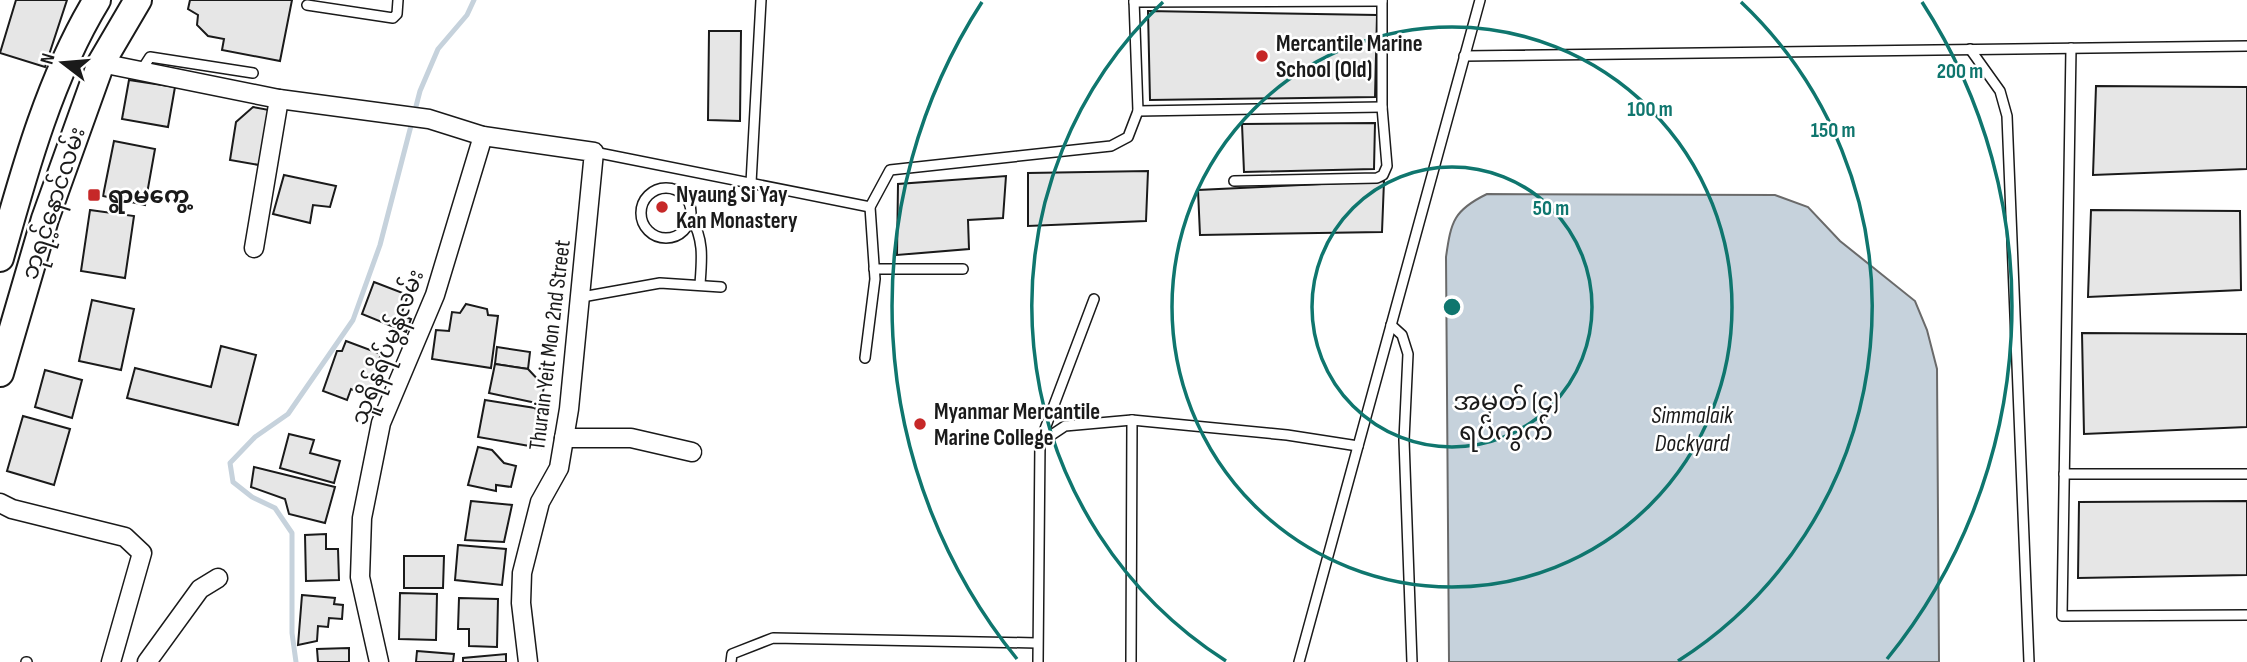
<svg xmlns="http://www.w3.org/2000/svg" width="2247" height="662" viewBox="0 0 2247 662" font-family="'Sofia Sans Condensed','Noto Sans Myanmar',sans-serif">
  <style>
    .water { fill: #c6d2dc; stroke: #6a6a6a; stroke-width: 2 }
    .lines { fill: none; stroke-linecap: round; stroke-linejoin: round }
    .stream { stroke: #c6d2dc; stroke-width: 5 }
    .building { fill: #e6e6e6; stroke: #1a1a1a; stroke-width: 2 }
    .service-casing { stroke: #1a1a1a; stroke-width: 12 }
    .minor-casing { stroke: #1a1a1a; stroke-width: 21 }
    .primary-casing { stroke: #1a1a1a; stroke-width: 30 }
    .service { stroke: #fff; stroke-width: 9 }
    .minor { stroke: #fff; stroke-width: 18 }
    .primary { stroke: #fff; stroke-width: 26 }
    .ring { fill: none; stroke: #0f766e; stroke-width: 3.5 }
    .poi-dot { fill: #c62828; stroke: #fff; stroke-width: 2.5 }
    .labels { text-anchor: middle; stroke-width: 5; stroke-linejoin: round; paint-order: stroke }
    .poi-label { font-size: 23px; font-weight: bold; fill: #1a1a1a; stroke: #fff; text-anchor: start }
    .street-label { font-size: 23px; fill: #1a1a1a; stroke: #fff }
    .water-label { font-size: 24px; font-style: italic; fill: #1a1a1a; stroke: #fff }
    .quarter-label { font-size: 26px; fill: #1a1a1a; stroke: #fff }
    .centre { fill: #0f766e; stroke: #fff; stroke-width: 3.5 }
    .ring-label { font-size: 21px; text-anchor: middle; font-weight: bold; fill: #0f766e; stroke: #fff; stroke-width: 5; stroke-linejoin: round; paint-order: stroke }
  </style>
  <rect width="100%" height="100%" fill="#fff"/>
  <path class="water" d="M1487,194L1775,195L1808,207L1840,241L1915,301L1927,330L1937,369L1939,662H1449L1446,257C1451,221 1454,210 1487,194Z"/>
  <g class="lines">
    <polyline class="stream" points="296,662 292,633 292,533 275,508 252,497 233,482 230,463 255,437 288,414 353,320 380,245 420,91 438,49 467,15 474,0"/>
  </g>
  <g class="building">
    <polygon points="16,0 67,0 45,67 0,53"/>
    <polygon points="190,0 292,0 280,61 222,50 224,39 208,36 197,25 198,15 188,9"/>
    <polygon points="1148,11 1377,15 1375,97 1150,100"/>
    <polygon points="709,31 741,31 740,121 708,120"/>
    <polygon points="129,80 175,87 168,127 122,119"/>
    <polygon points="2096,86 2247,87 2247,169 2093,175"/>
    <polygon points="253,107 269,110 259,165 230,160 236,122"/>
    <polygon points="1375,123 1374,169 1244,172 1242,124"/>
    <polygon points="114,141 155,149 145,205 103,196"/>
    <polygon points="1148,171 1146,221 1028,226 1028,173"/>
    <polygon points="284,175 336,186 330,207 313,205 310,223 273,214"/>
    <polygon points="1006,176 1003,218 968,220 969,249 897,255 898,184"/>
    <polygon points="1384,181 1382,232 1200,235 1198,190"/>
    <polygon points="90,210 134,216 125,278 81,271"/>
    <polygon points="2091,210 2240,211 2241,290 2088,297"/>
    <polygon points="374,282 408,295 401,315 411,319 406,332 362,314"/>
    <polygon points="92,300 134,309 121,370 79,361"/>
    <polygon points="466,304 487,309 488,315 498,316 491,368 432,359 436,330 449,331 452,312 460,313"/>
    <polygon points="2082,333 2247,334 2247,427 2084,434"/>
    <polygon points="346,341 381,354 376,368 384,371 376,393 366,389 364,394 351,389 347,400 323,391 337,351 342,351"/>
    <polygon points="221,346 256,355 238,425 127,398 135,368 211,387"/>
    <polygon points="497,347 530,352 528,369 495,364"/>
    <polygon points="495,364 528,369 544,386 541,404 489,393"/>
    <polygon points="45,370 82,380 72,418 35,407"/>
    <polygon points="485,400 535,408 545,427 541,448 478,437"/>
    <polygon points="23,416 70,429 54,485 7,471"/>
    <polygon points="289,434 314,440 310,453 340,461 334,483 280,468"/>
    <polygon points="478,447 492,450 504,463 516,466 511,487 496,485 496,491 468,485"/>
    <polygon points="254,467 335,487 325,523 289,514 285,499 251,487"/>
    <polygon points="471,501 512,505 504,542 465,540"/>
    <polygon points="2247,501 2247,575 2078,578 2079,502"/>
    <polygon points="326,534 326,549 338,549 339,580 306,581 305,535"/>
    <polygon points="458,545 506,549 502,585 455,580"/>
    <polygon points="404,556 444,556 443,588 404,588"/>
    <polygon points="400,593 437,594 436,640 399,639"/>
    <polygon points="302,595 335,598 334,604 343,605 342,619 329,618 328,627 318,626 317,641 298,645"/>
    <polygon points="459,598 498,599 497,647 469,646 469,629 458,629"/>
    <polygon points="349,648 349,662 318,662 317,649"/>
    <polygon points="417,651 454,654 453,662 416,662"/>
    <polygon points="506,654 506,662 463,662 463,658"/>
  </g>
  <g class="lines">
    <g class="service-casing">
      <g id="service">
        <polyline points="1134,2 1382,1"/>
        <polyline points="307,5 393,18 397,14 398,0"/>
        <polyline points="2071,48 2062,616 2247,615"/>
        <polyline points="1970,49 2000,91 2007,116 2029,662"/>
        <polyline points="1464,56 2247,46"/>
        <polyline points="141,71 150,57 253,73"/>
        <polyline points="1138,111 1382,107"/>
        <polyline points="594,152 870,207"/>
        <polyline points="1234,181 1377,178 1383,175 1387,166 1382,107 1382,0"/>
        <polyline points="751,183 761,0"/>
        <circle cx="666" cy="213" r="25"/>
        <path d="M691,217C704,240 702,258 700,284"/>
        <polyline points="874,269 963,269"/>
        <polyline points="582,297 660,283 721,287"/>
        <polyline points="1391,325 1402,335 1408,354 1404,440 1412,662"/>
        <polyline points="865,358 875,279 870,207 890,170 1111,146 1128,137 1138,111 1134,0"/>
        <polyline points="1041,442 1065,426 1132,420 1287,435 1358,446"/>
        <polyline points="2064,474 2247,474"/>
        <polyline points="26,662 27,662"/>
        <polyline points="731,662 732,654 773,638 1037,643"/>
        <polyline points="1038,662 1040,442 1094,299"/>
        <polyline points="1131,662 1132,420"/>
        <polyline points="1299,662 1480,0"/>
      </g>
    </g>
    <g class="minor-casing">
      <g id="minor">
        <polyline points="101,63 279,99 429,119 483,136 594,152 569,409 559,468 540,502 522,573 521,603 528,662"/>
        <polyline points="254,248 279,99"/>
        <polyline points="564,438 631,438 692,452"/>
        <polyline points="0,503 12,509 125,537 142,553 111,662"/>
        <polyline points="147,662 200,589 218,578"/>
        <polyline points="379,662 360,577 362,518 381,423 435,295 483,136"/>
      </g>
    </g>
    <g class="primary-casing">
      <g id="primary">
        <path d="M0,258C24,172 50,77 97,0"/>
        <polyline points="0,373 45,219 101,63 138,0"/>
      </g>
    </g>
    <use href="#service" class="service"/>
    <use href="#minor" class="minor"/>
    <use href="#primary" class="primary"/>
  </g>
  <g class="ring">
    <circle cx="1452" cy="307" r="140"/>
    <circle cx="1452" cy="307" r="280"/>
    <path d="M1226 661A420 420 0 0 1 1163 2M1741 2A420 420 0 0 1 1678 661"/>
    <path d="M1017 659A560 560 0 0 1 982 2M1922 2A560 560 0 0 1 1887 659"/>
  </g>
  <g class="poi-dot">
    <circle cx="1262" cy="56" r="7"/>
    <rect x="87" y="188" width="14" height="14" rx="3.5"/>
    <circle cx="662" cy="207" r="7"/>
    <circle cx="920" cy="424" r="7"/>
  </g>
  <g class="labels">
    <g class="poi-label">
      <text x="1276" y="51">Mercantile Marine<tspan x="1276" dy="26">School (Old)</tspan></text>
      <text x="676" y="202">Nyaung Si Yay<tspan x="676" dy="26">Kan Monastery</tspan></text>
      <text x="108" y="203">ရွာမကွေ့</text>
      <text x="934" y="419">Myanmar Mercantile<tspan x="934" dy="26">Marine College</tspan></text>
    </g>
    <g class="street-label">
      <text transform="translate(53 203) rotate(-72)" y="8">ဘုရင့်နောင်လမ်း</text>
      <text transform="translate(549 345) rotate(-83)" y="8">Thurain Yeit Mon 2nd Street</text>
      <text transform="translate(387 347) rotate(-69)" y="8">သူရိန်ရိပ်မွန်လမ်း</text>
    </g>
    <g class="water-label">
      <text x="1692" y="423">Simmalaik<tspan x="1692" dy="28">Dockyard</tspan></text>
    </g>
    <g class="quarter-label">
      <text x="1506" y="410">အမှတ် (၄)<tspan x="1506" dy="30">ရပ်ကွက်</tspan></text>
    </g>
  </g>
  <circle cx="1452" cy="307" r="10" class="centre"/>
  <g class="ring-label">
    <text x="1960" y="78">200 m</text>
    <text x="1650" y="116">100 m</text>
    <text x="1833" y="137">150 m</text>
    <text x="1551" y="215">50 m</text>
  </g>
  <g transform="translate(63 63) rotate(286)" stroke="#ffffff" stroke-width="5" paint-order="stroke">
  <path d="M0-5L12 26L0 18L-12 26Z" fill="#1a1a1a"/>
  <text y="-10" font-size="19" font-weight="bold" text-anchor="middle" fill="#1a1a1a">N</text>
  </g>
</svg>
